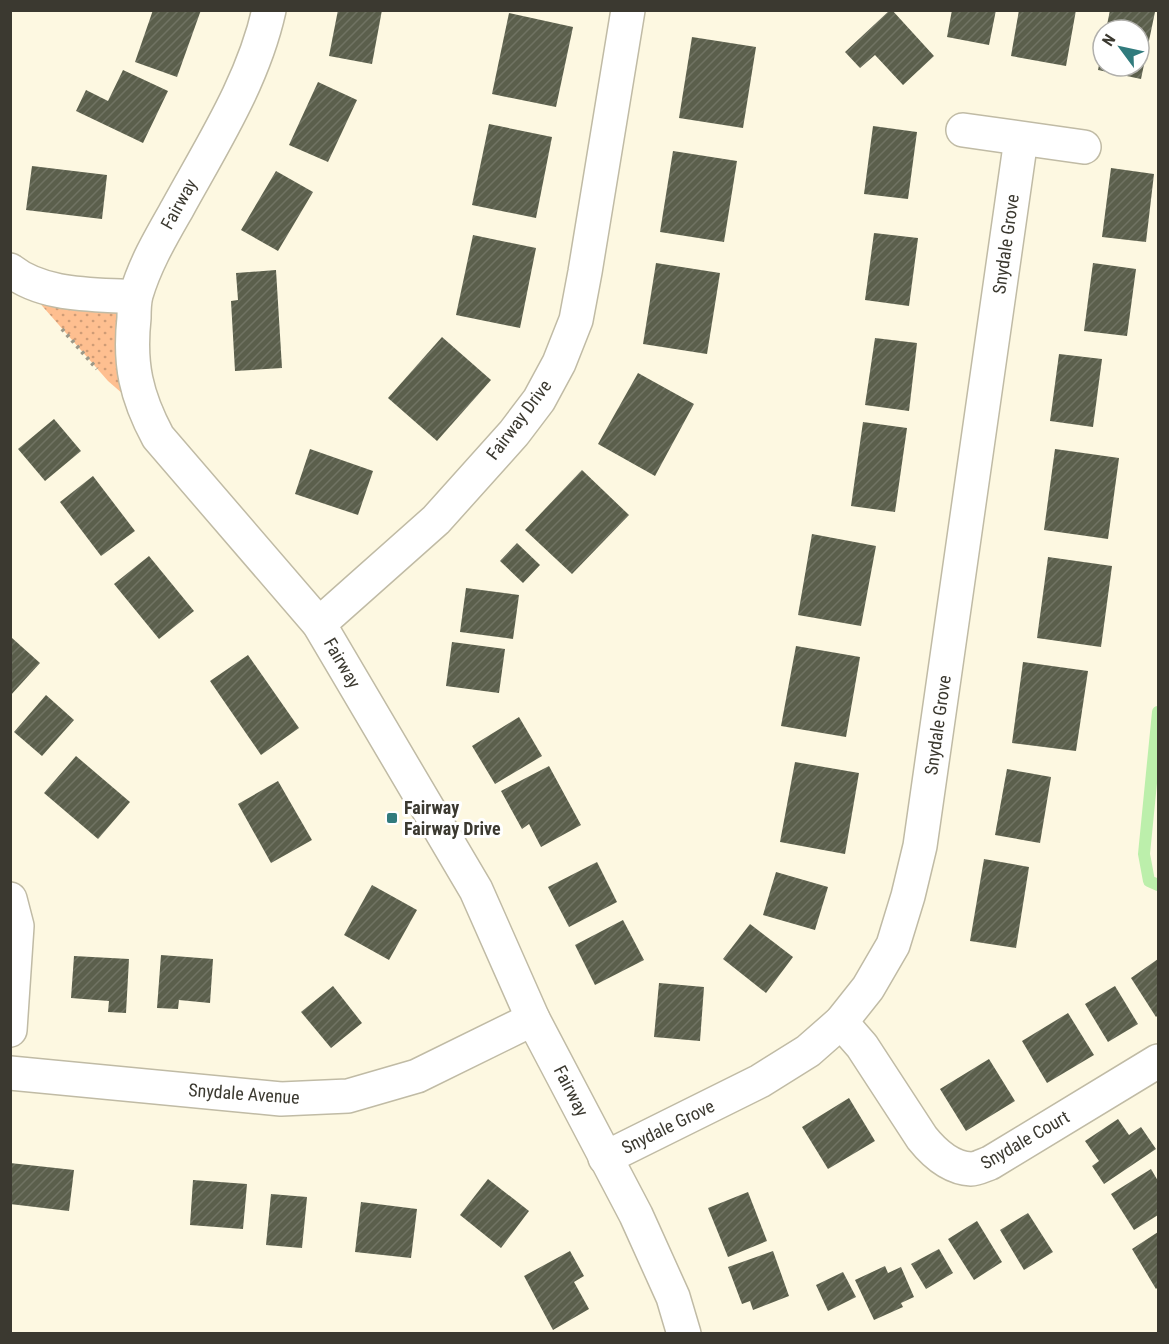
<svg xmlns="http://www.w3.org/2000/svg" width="1169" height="1344" viewBox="0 0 1169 1344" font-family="'Roboto Condensed',sans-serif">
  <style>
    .grass { fill: url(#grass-dots) }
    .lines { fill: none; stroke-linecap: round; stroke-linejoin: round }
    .stream { stroke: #bcefab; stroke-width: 12 }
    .building { fill: url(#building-hatch) }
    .street-casing { stroke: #c0bba5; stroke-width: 36 }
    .path { stroke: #9b9888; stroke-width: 4; stroke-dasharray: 3 4.5; stroke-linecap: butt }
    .street { stroke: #fff; stroke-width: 33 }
    .poi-dot { fill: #317b7d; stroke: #fff; stroke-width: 2 }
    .labels { text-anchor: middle; stroke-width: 6; stroke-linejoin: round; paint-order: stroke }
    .street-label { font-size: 18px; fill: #3b3930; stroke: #fff }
    .poi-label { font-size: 18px; font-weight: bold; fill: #3b3930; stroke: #fff; text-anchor: start }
  </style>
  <defs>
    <pattern id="grass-dots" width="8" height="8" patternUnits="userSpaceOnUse" patternTransform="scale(1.5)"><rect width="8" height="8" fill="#febf90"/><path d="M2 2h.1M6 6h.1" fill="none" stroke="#cf9c76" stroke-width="1.8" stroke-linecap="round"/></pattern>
    <pattern id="building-hatch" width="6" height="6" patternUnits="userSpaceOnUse" patternTransform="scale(1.5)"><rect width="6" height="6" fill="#5b5f4c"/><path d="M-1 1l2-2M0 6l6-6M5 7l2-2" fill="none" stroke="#707363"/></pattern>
  </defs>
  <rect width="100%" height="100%" fill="#fdf8e1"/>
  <polygon class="grass" points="30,292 135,297 146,414 108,381"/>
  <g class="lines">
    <polyline class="stream" points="1158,712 1144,854 1149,881 1158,885"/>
  </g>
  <g class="building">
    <polygon points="153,10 201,10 177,77 135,62"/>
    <polygon points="338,10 382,10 372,64 329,56"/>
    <polygon points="890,10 892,10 934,56 903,85 875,55 860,68 845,52"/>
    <polygon points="952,10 996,10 989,45 947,37"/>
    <polygon points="1019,10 1076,10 1066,66 1011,56"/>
    <polygon points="1110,10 1146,10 1155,12 1141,79 1098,70 1102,50 1103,66 1139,66 1139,30 1106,30"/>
    <polygon points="509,13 573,27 556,107 492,94"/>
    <polygon points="692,37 756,47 743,128 679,118"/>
    <polygon points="123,70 168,91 143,143 76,111 86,90 108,101"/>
    <polygon points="318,82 357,100 328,162 289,145"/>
    <polygon points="489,124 552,137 536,218 472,205"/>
    <polygon points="873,126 917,132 908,199 864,194"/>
    <polygon points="673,151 737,161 724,242 660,232"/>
    <polygon points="32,166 107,175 102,219 26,210"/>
    <polygon points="1111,168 1154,174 1146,242 1102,237"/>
    <polygon points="276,171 313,192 278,251 241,230"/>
    <polygon points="874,233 918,238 909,306 865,300"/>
    <polygon points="473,235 536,248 520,328 456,315"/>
    <polygon points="656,263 720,273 707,354 643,344"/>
    <polygon points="1093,263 1136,269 1127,336 1084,331"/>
    <polygon points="276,270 282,368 235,371 231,301 238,300 236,273"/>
    <polygon points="442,337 491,380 437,441 388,398"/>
    <polygon points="875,338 917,343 909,411 865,405"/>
    <polygon points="1059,354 1102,359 1093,427 1050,421"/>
    <polygon points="638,373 694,404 655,476 598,444"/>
    <polygon points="54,419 81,451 45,481 18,449"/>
    <polygon points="863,422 907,428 895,512 851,506"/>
    <polygon points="310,449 373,471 358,515 295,494"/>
    <polygon points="1055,449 1119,458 1108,539 1044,530"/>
    <polygon points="582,470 629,515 572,574 525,530"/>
    <polygon points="93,476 135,531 101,556 60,502"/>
    <polygon points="812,534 876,546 861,626 798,615"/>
    <polygon points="517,543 540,565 523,583 500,561"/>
    <polygon points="149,556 194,611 159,639 114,584"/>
    <polygon points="1048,557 1112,566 1101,647 1037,638"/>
    <polygon points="466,588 519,595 513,639 460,632"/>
    <polygon points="12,638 40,663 10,696 10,640"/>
    <polygon points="452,642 505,649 499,693 446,686"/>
    <polygon points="796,646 860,657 846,737 781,726"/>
    <polygon points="248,655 299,728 261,755 210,681"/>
    <polygon points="1023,662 1088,671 1076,751 1012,743"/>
    <polygon points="46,695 74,720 42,756 14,732"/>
    <polygon points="519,717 542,756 495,784 472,746"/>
    <polygon points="76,756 130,802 98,839 44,793"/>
    <polygon points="795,762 859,773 845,854 780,842"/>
    <polygon points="549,766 581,825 541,847 529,824 522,829 501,791"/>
    <polygon points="1007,769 1051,777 1040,843 995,835"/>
    <polygon points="278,781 312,840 271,863 238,804"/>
    <polygon points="984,859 1029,867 1016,948 970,941"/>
    <polygon points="597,862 617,902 569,927 548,887"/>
    <polygon points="776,872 828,887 815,930 763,915"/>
    <polygon points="372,885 417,910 389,960 344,935"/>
    <polygon points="623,920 644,960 595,985 575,945"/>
    <polygon points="750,924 793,957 766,993 723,959"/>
    <polygon points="161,955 213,959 210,1003 179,1000 178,1009 157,1008"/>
    <polygon points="74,956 129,959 126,1013 108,1012 109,1001 71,998"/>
    <polygon points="1158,959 1158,1015 1156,1017 1131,978"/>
    <polygon points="659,983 704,987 700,1041 654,1037"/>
    <polygon points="333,986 362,1023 331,1048 301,1012"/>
    <polygon points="1115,986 1138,1024 1108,1042 1085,1004"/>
    <polygon points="1068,1013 1094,1055 1047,1083 1022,1041"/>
    <polygon points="989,1059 1015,1101 966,1131 940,1089"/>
    <polygon points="849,1098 875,1141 828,1169 802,1127"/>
    <polygon points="1118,1119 1129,1135 1141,1127 1156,1149 1104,1184 1092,1166 1099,1161 1085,1141"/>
    <polygon points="10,1163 74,1170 69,1211 10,1204"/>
    <polygon points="1151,1169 1158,1181 1158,1215 1134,1230 1111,1194"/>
    <polygon points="488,1179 529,1211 501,1248 460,1215"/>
    <polygon points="193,1180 247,1184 243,1229 190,1225"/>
    <polygon points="748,1192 767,1241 728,1257 708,1208"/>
    <polygon points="271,1194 307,1197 302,1248 266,1245"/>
    <polygon points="361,1202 417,1209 411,1258 355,1252"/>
    <polygon points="1028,1213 1053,1252 1024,1270 1000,1230"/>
    <polygon points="977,1221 1002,1262 974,1280 948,1239"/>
    <polygon points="1158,1232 1158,1287 1156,1289 1132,1249"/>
    <polygon points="939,1249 953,1273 926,1289 911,1264"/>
    <polygon points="570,1251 584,1276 574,1282 589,1309 553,1330 524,1276"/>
    <polygon points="773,1251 789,1296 753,1310 750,1301 742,1304 728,1267"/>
    <polygon points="885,1266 888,1273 901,1267 914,1297 901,1303 903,1307 874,1320 855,1280"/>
    <polygon points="843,1272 856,1297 828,1311 816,1285"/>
  </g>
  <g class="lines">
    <g class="street-casing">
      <g id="street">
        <path d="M269,10C253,82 212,145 177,209C161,237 145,264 136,295C134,303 134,311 134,318C129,364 136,396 158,437L319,624L476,890L533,1019L636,1215L673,1297L684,1334"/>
        <polyline points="963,130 1084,147"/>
        <path d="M10,270C44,297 95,294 135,297"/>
        <polyline points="319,624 436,520 514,433 539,400 559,363 576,320 585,272 628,10"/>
        <polyline points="10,899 17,926 10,1030"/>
        <path d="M841,1022L862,1046L922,1138C934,1153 950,1168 971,1169C977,1169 984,1165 990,1163L1158,1061"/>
        <polyline points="10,1073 281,1099 348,1096 417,1076 533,1019"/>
        <polyline points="605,1158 760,1081 808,1051 841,1022 868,988 893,945 908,896 920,846 1021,139"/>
      </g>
    </g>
    <polyline class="path" points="62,329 97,369"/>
    <use href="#street" class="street"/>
  </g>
  <rect class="poi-dot" x="386" y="812" width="12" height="12" rx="3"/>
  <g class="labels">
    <g class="street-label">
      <text transform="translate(179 204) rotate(-61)" y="6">Fairway</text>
      <text transform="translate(1006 244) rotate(-82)" y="6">Snydale Grove</text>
      <text transform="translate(519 420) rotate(-53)" y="6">Fairway Drive</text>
      <text transform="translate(342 663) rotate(60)" y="6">Fairway</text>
      <text transform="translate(938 725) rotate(-82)" y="6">Snydale Grove</text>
      <text transform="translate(571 1091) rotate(63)" y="6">Fairway</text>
      <text transform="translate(244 1094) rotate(4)" y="6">Snydale Avenue</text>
      <text transform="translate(668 1127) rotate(-26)" y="6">Snydale Grove</text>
      <text transform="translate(1025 1140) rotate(-30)" y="6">Snydale Court</text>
    </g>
    <g class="poi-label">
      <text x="404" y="814">Fairway<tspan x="404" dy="21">Fairway Drive</tspan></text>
    </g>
  </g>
  <rect width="1169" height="1344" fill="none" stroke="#3b3930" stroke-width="24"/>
  <g transform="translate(1121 48) rotate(303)"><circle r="28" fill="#ffffff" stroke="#b1b0ac" stroke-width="1.5"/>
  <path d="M0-4.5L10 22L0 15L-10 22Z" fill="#317b7d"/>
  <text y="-9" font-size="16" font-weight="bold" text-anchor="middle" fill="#3b3930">N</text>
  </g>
</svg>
